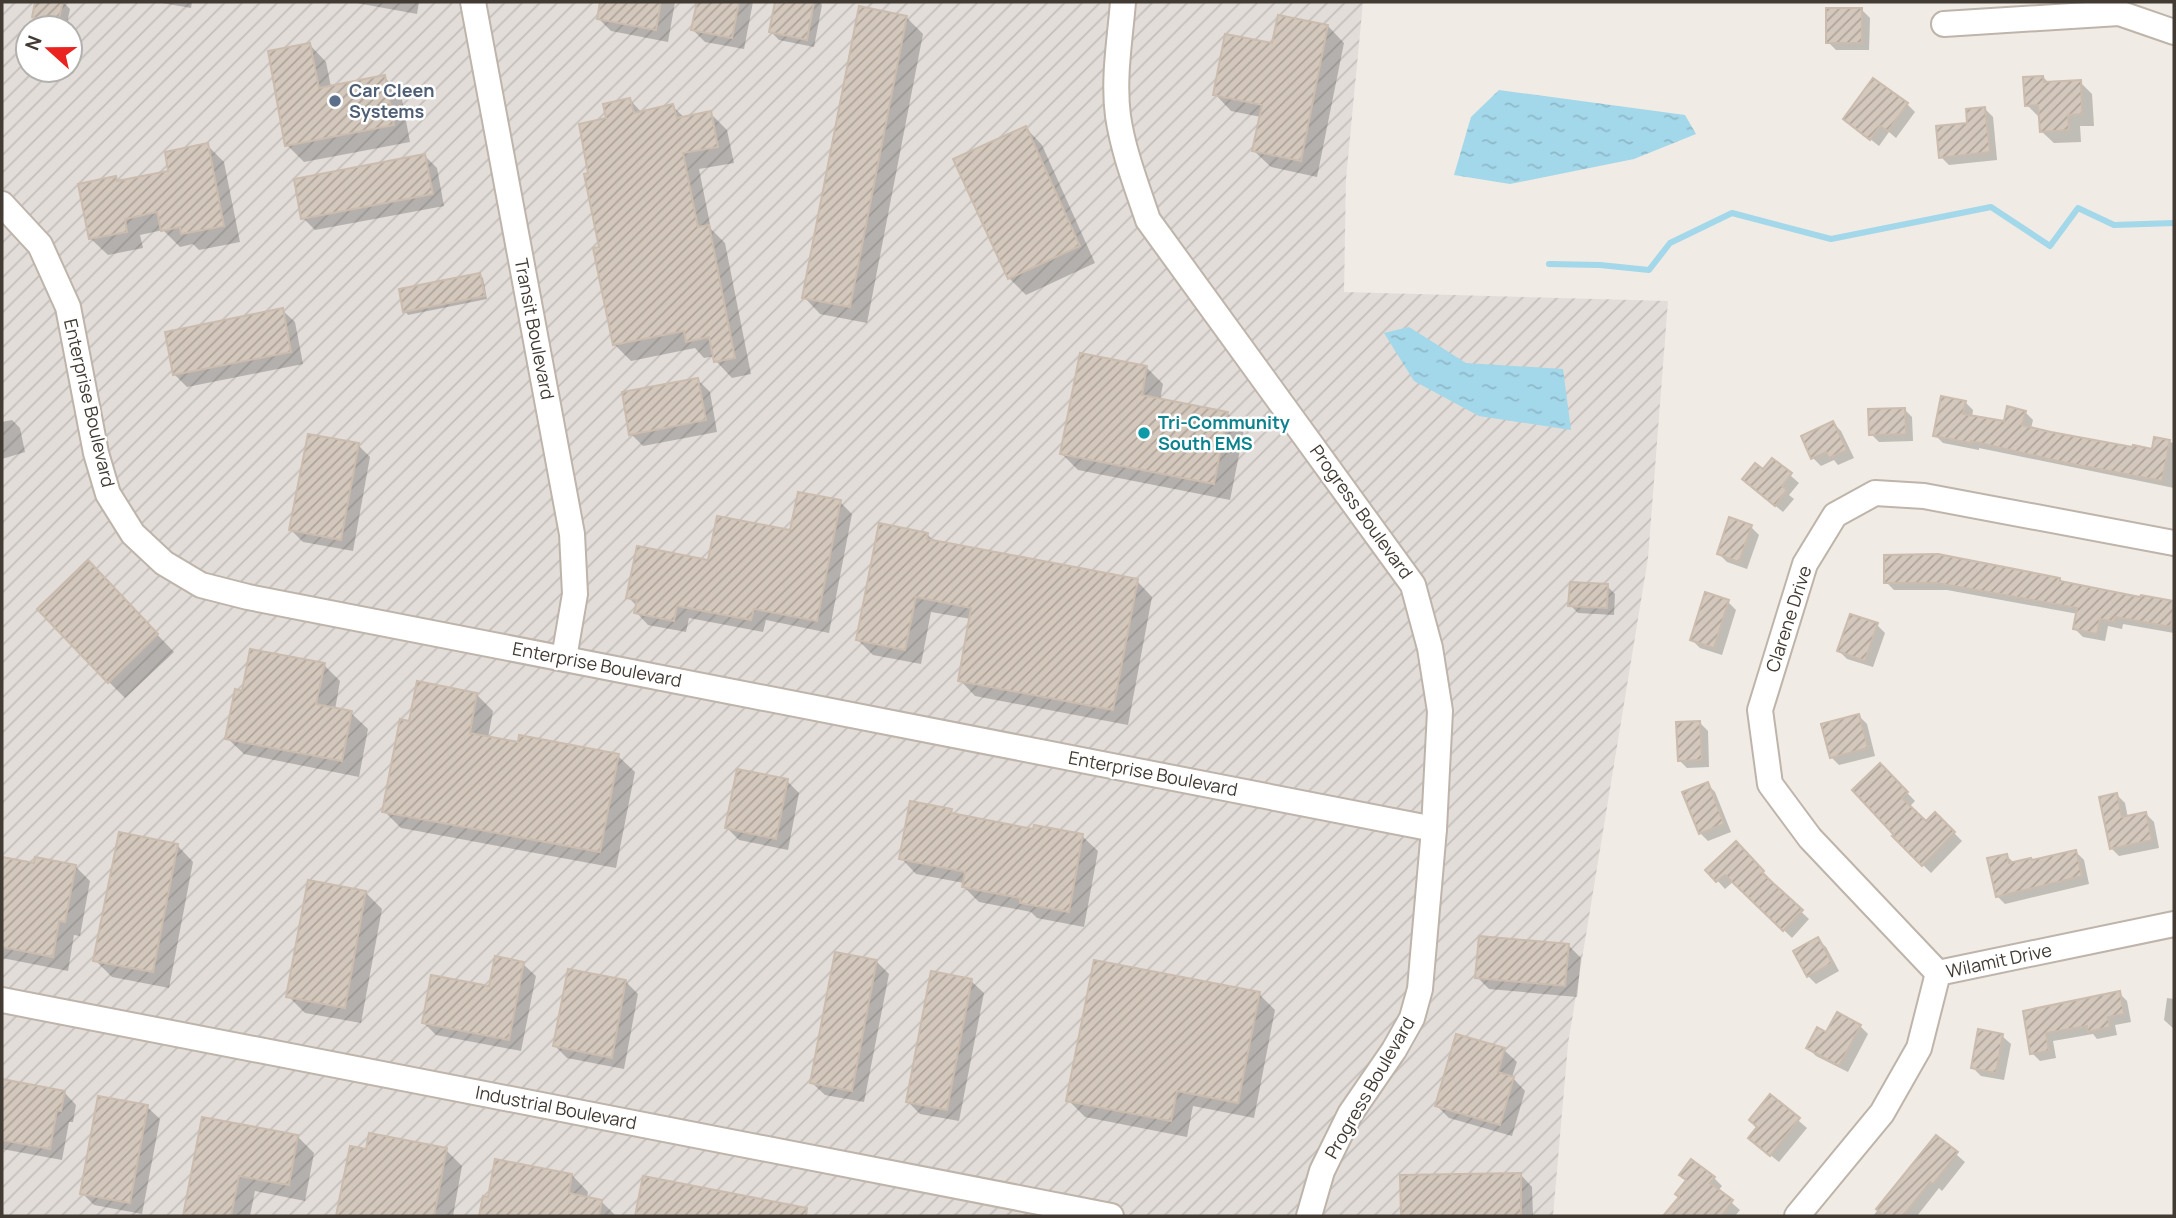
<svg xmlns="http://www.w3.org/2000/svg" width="2176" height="1218" viewBox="0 0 2176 1218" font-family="Manrope,sans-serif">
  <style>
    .industrial { fill: url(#industrial-furrows); fill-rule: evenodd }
    .water { fill: url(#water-ripples) }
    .shadow { fill: #0003 }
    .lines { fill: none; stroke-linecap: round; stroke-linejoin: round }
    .stream { stroke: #a3d7ea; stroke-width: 6 }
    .building { fill: url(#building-hatch); stroke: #cbbcae; stroke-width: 2 }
    .minor-casing { stroke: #beb4aa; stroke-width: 28 }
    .minor { stroke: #fff; stroke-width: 24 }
    .service-dot { fill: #5c6f8a; stroke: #fff; stroke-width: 2.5 }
    .culture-dot { fill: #0f9aa8; stroke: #fff; stroke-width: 2.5 }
    .labels { text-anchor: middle; stroke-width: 5; stroke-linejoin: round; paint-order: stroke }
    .service-label { font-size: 18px; font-weight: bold; fill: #4e5e75; stroke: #fff; text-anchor: start }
    .street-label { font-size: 18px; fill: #423b34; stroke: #fff }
    .culture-label { font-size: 18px; font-weight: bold; fill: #0d838f; stroke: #fff; text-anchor: start }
  </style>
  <defs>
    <pattern id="industrial-furrows" width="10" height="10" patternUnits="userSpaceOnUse" patternTransform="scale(1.75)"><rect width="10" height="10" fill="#e2ddd9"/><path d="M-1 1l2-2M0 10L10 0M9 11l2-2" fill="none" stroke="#c3bfbb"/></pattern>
    <pattern id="water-ripples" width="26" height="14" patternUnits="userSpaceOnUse" patternTransform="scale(1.75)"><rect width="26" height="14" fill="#a3d7ea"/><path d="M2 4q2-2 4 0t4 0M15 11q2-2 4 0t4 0" fill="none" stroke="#8eb9c9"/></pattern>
    <pattern id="building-hatch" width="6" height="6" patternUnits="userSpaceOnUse" patternTransform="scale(1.75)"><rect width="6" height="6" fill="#d4c8bd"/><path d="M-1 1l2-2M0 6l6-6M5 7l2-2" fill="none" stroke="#aea49a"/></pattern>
  </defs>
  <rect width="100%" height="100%" fill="#f0ebe4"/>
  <path class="industrial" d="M2,2H1363L1346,179L1344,292L1668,301L1648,558L1568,1044L1553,1216H2ZM28,28H70V70H28Z"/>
  <g class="water">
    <polygon points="1499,90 1685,115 1696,134 1634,159 1510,184 1454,175 1471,117"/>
    <polygon points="1409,327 1466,363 1563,369 1571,430 1479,416 1414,381 1384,333"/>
  </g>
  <g class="shadow">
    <polygon points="37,2 63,2 70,9 66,28 42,24 34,16"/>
    <polygon points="156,2 192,2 191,8"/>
    <polygon points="351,2 419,2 417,14"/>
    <polygon points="602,2 675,2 668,42 611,31 599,19"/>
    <polygon points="698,2 753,2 744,49 705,42 693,30"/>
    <polygon points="777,2 820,2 822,5 814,47 779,40 771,32"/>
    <polygon points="1862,10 1870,18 1869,50 1836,50 1828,42"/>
    <polygon points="906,17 923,34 867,323 820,314 804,297"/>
    <polygon points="1328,26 1344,43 1317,177 1271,167 1254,151 1261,117 1231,111 1215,94 1273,45"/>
    <polygon points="310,45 326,62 331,87 384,77 401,94 410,142 304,162 287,145"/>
    <polygon points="2043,77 2049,83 2080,82 2092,94 2094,126 2080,126 2081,142 2054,143 2041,131 2039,117 2027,105"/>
    <polygon points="630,100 642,113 672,106 685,118 710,113 727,130 734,163 699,169 711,229 725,243 751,374 732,378 716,361 715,356 704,358 695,348 631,361 614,344 590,174 608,120"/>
    <polygon points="1907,104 1915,112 1896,138 1889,132 1879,146 1845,119"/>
    <polygon points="1985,109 1993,117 1997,160 1949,165 1941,157"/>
    <polygon points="1026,128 1042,145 1095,263 1026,295 1009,278"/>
    <polygon points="207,145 224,162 240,242 199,250 193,244 180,247 163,230 140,235 143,248 108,255 91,239 115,178 120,183 170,172"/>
    <polygon points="425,156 437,168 444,206 315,230 303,218"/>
    <polygon points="479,275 483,278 487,299 408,315 405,311"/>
    <polygon points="282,310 295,322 303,364 187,387 175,375 167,333"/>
    <polygon points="1147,368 1163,384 1160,400 1227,413 1244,430 1230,500 1078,470 1062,454"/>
    <polygon points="697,379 710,392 717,432 643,446 631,434"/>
    <polygon points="1965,402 1973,410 1972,417 2005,423 2025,412 2033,420 2031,428 2134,450 2153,451 2156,439 2174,443 2174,488 1979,448 1979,450 1943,443 1935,435"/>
    <polygon points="1904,409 1912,417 1913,441 1879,442 1871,434"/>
    <polygon points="12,420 20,428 25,452 2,459 2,422"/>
    <polygon points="1833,423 1841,431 1854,458 1838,465 1834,460 1821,466 1813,458 1803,437"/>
    <polygon points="358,445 370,457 353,551 303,542 291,530"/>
    <polygon points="1773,460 1799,483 1789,495 1794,499 1783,512 1752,487"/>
    <polygon points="840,502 852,514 829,633 766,620 763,632 689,618 686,632 648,625 636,612 637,606 628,597 709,562 792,532"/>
    <polygon points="1730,520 1751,527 1759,535 1747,569 1727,562 1719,554"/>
    <polygon points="927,534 935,542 1137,581 1152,597 1128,725 975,696 960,680 971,619 931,612 921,664 873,655 858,640"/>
    <polygon points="104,579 174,652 125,698 109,682"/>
    <polygon points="2060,579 2063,583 2142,599 2142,597 2174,602 2174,633 2123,624 2122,629 2108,626 2105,641 2083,637 2075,629 2078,614 1947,590 1894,590 1886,582"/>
    <polygon points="1607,586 1615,594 1614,615 1578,613 1570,605"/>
    <polygon points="1728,602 1736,610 1722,655 1700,648 1692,640"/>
    <polygon points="1877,625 1885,633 1873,667 1847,659 1839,651"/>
    <polygon points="324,665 340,681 335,710 351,713 368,729 359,777 244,754 227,738 243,693"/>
    <polygon points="476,694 493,711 488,738 618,756 635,772 616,868 401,828 384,811 410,723"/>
    <polygon points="1859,716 1867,724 1875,756 1839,765 1831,757"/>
    <polygon points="1700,723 1708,731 1709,767 1687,768 1679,760"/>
    <polygon points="1880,765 1915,801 1909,807 1926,823 1935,814 1962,841 1931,873 1894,836 1896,835"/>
    <polygon points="787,781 799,793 788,850 739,840 727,828"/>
    <polygon points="1707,784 1715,792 1731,832 1708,841 1700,833"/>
    <polygon points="2117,795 2125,803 2128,818 2146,814 2154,822 2159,848 2119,856 2111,848"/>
    <polygon points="951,811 956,816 1035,831 1082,836 1098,851 1084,927 1037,918 1031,912 979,902 964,887 964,883 916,874 901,858"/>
    <polygon points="1736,843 1771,880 1769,882 1809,919 1792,938 1734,881 1725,889 1708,870"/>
    <polygon points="177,845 193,862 169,988 112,977 95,960"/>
    <polygon points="2076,852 2084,860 2089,884 2005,904 1997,896 2006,855 2014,863 2033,862"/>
    <polygon points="2,859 35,865 75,866 90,881 80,936 74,935 68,971 2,958"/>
    <polygon points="366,893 382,909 361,1023 305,1013 288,996"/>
    <polygon points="1818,940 1826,947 1839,971 1816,984 1808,976"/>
    <polygon points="1568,945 1581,958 1577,997 1489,989 1477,977"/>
    <polygon points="877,962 889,974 864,1102 825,1095 812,1083"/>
    <polygon points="523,964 536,976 521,1051 436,1035 423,1022 491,988"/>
    <polygon points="971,981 984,993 959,1121 920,1114 908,1102"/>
    <polygon points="626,982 638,994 624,1069 567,1058 555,1046"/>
    <polygon points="2119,993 2127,1001 2131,1022 2115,1025 2117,1035 2097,1039 2093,1034 2053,1041 2056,1058 2040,1061 2032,1053 2026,1012"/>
    <polygon points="1259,994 1275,1010 1254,1118 1193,1106 1187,1137 1085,1117 1068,1100"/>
    <polygon points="2167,998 2174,999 2174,1037 2174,1029 2164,1020"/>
    <polygon points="1860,1026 1868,1034 1848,1072 1816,1056 1808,1048 1827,1034"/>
    <polygon points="2002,1036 2011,1044 2004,1080 1981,1076 1973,1068"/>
    <polygon points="1504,1050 1517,1062 1512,1077 1525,1091 1512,1136 1449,1118 1437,1106"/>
    <polygon points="2,1081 64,1092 76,1105 73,1122 69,1122 62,1160 2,1149"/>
    <polygon points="1770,1096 1807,1128 1779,1162 1759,1146"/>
    <polygon points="147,1107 160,1119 142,1214 94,1205 82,1193"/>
    <polygon points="203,1119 298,1137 314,1153 305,1201 255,1191 250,1216 184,1216"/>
    <polygon points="1936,1137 1965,1162 1942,1191 1939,1188 1917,1216 1873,1216"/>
    <polygon points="352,1148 367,1151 446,1150 462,1166 453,1216 338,1216"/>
    <polygon points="1520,1174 1532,1187 1533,1216 1402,1216 1401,1177"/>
    <polygon points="572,1175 588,1192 587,1198 601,1201 616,1216 481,1216 484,1198 489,1199"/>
    <polygon points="644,1178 777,1204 789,1216 637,1216"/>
    <polygon points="1714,1178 1722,1186 1718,1191 1740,1210 1735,1216 1666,1216 1680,1197"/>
  </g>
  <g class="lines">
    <polyline class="stream" points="1549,264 1600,265 1649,270 1670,243 1732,213 1831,239 1991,207 2050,246 2078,208 2114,225 2174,223"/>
  </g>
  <g class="building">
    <polygon points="35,2 63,2 58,22 32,17"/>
    <polygon points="600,2 661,2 656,30 597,19"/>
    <polygon points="697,2 739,2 732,38 691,30"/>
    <polygon points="775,2 814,2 807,40 769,32"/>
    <polygon points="859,6 907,16 850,307 802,298"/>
    <rect x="1826" y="8" width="36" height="35"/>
    <polygon points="1278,15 1328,25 1301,161 1252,151 1262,105 1213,95 1225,34 1272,43"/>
    <polygon points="310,43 319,88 385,75 394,125 285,146 268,51"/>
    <polygon points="2043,76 2044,82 2081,80 2082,114 2068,115 2069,130 2040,132 2038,105 2025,106 2023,77"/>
    <polygon points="1873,78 1908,103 1888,131 1880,126 1870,140 1843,119"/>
    <polygon points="630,98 634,113 673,104 677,118 711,111 718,147 683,153 698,227 709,225 735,358 714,362 709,337 686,342 684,331 613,345 593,248 599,247 584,174 588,173 579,124 606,118 603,104"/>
    <polygon points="1985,107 1990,152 1939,158 1936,126 1967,123 1966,109"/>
    <polygon points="1026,126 1080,246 1008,279 953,159"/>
    <polygon points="208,143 224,226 181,234 180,227 161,231 157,212 125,219 127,232 89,239 78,184 116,176 117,181 168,171 165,152"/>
    <polygon points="425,154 433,194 301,219 294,179"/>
    <polygon points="480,273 485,296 403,312 399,289"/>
    <polygon points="283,308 291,352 173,375 165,332"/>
    <polygon points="1080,353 1147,366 1142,395 1228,412 1214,484 1060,454"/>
    <polygon points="698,378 706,420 629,435 622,392"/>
    <polygon points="1941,396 1966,401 1963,414 2004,421 2007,406 2026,411 2022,425 2051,432 2132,447 2133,445 2152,449 2154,437 2170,440 2162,481 2062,462 1971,441 1971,443 1933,436"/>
    <polygon points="1905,408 1906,434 1869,435 1868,409"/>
    <polygon points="1833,421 1847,450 1829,458 1826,452 1811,459 1801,436"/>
    <polygon points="308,434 359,443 341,540 289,530"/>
    <polygon points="1772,458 1792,473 1782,486 1787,490 1775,506 1742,479 1755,463 1763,469"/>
    <polygon points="798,492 841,500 817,621 754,609 751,620 677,606 674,621 634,613 637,600 626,598 637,546 708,560 717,516 790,530"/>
    <polygon points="1729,517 1752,525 1739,562 1717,554"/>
    <polygon points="879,523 928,533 927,539 1138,579 1113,710 958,681 971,608 916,597 905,650 856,640"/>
    <polygon points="1938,554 2060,578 2060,581 2140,597 2141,595 2174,601 2171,627 2115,617 2114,622 2100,619 2097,634 2073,629 2077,608 1937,583 1884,583 1884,555"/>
    <polygon points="88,560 158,634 108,683 37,609"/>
    <polygon points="1570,582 1608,584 1607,608 1568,606"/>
    <polygon points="1705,592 1729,600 1714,648 1690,640"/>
    <polygon points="1850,614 1878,623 1865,661 1837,651"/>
    <polygon points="250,649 325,663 316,704 352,711 342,761 225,739 235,689 242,691"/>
    <polygon points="417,681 477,693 470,733 518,742 519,735 619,754 600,852 382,812 400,719 409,721"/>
    <polygon points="1859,714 1868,748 1830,758 1821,724"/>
    <polygon points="1700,721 1702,760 1678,761 1676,722"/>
    <polygon points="1880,763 1908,792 1902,798 1926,821 1935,812 1955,832 1922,866 1892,836 1894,835 1852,790"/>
    <polygon points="737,769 788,779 776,839 725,828"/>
    <polygon points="1708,782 1724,824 1699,834 1682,792"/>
    <polygon points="2117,793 2122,817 2146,812 2152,840 2110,849 2099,797"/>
    <polygon points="910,801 952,809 951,813 1033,829 1034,825 1083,834 1069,912 1020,903 1020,898 962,887 965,872 899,859"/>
    <polygon points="119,832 178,844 153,972 93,961"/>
    <polygon points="1736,841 1764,871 1762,873 1803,910 1783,931 1725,875 1716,882 1705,870"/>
    <polygon points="2076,850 2082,876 1996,897 1987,858 2007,854 2009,863 2031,858 2032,860"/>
    <polygon points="2,857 34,863 35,857 76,865 65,922 59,921 53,957 2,947"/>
    <polygon points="308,880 366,891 345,1008 286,997"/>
    <polygon points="1479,936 1569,944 1565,986 1475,978"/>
    <polygon points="1818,937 1832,963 1807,977 1793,951"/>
    <polygon points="835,952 877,960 852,1091 810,1083"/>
    <polygon points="495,956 524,962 509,1040 422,1023 431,975 489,986"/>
    <polygon points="1094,960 1260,992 1238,1103 1177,1091 1171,1121 1066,1101"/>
    <polygon points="568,969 626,980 612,1058 553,1046"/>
    <polygon points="931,971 972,979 947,1110 906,1102"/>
    <polygon points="2120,991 2124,1014 2108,1017 2110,1027 2088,1032 2087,1026 2046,1033 2049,1051 2030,1054 2023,1011"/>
    <polygon points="1837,1012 1861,1025 1839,1066 1806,1048 1817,1027 1826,1032"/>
    <polygon points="1978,1029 2003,1034 1996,1073 1971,1068"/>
    <polygon points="1456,1034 1505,1048 1498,1072 1514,1077 1500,1125 1435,1106"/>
    <polygon points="2,1079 65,1091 61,1111 57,1110 50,1149 2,1140"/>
    <polygon points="1770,1094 1800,1118 1770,1156 1748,1138 1757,1127 1749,1120"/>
    <polygon points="98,1096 148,1105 130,1203 80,1194"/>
    <polygon points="202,1117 298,1135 289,1185 239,1176 231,1216 183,1216"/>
    <polygon points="369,1133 447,1148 434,1216 336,1216 350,1146 366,1149"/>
    <polygon points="1936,1135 1958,1152 1933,1184 1930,1182 1903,1216 1885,1216 1876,1209"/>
    <polygon points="495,1159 572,1174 569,1193 602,1200 599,1216 479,1216 483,1196 488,1197"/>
    <polygon points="1691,1159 1715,1177 1710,1183 1733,1200 1722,1216 1663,1216 1679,1197 1675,1194 1686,1180 1679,1175"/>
    <polygon points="1521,1173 1521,1216 1401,1216 1400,1175"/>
    <polygon points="643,1176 807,1208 806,1216 635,1216"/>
  </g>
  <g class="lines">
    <g class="minor-casing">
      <g id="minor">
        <polyline points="473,2 572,534 575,594 564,658"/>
        <path d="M1123,2C1120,39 1113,79 1118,116C1123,151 1137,187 1148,220L1413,585L1430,648L1440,711L1434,829L1420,989L1412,1018L1394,1050L1350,1114L1322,1171L1309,1216"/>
        <polyline points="1944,24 2119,13 2174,32"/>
        <polyline points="2,204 40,245 68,307 96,453 108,494 133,534 164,563 201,585 248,597 1434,829"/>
        <polyline points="1938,973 1810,838 1770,784 1760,710 1805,564 1835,515 1875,493 1924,496 2174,543"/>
        <polyline points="2,1000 1111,1216"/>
        <polyline points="1797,1216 1882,1113 1919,1048 1938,973 2174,924"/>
      </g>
    </g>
    <use href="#minor" class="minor"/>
  </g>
  <circle class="service-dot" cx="335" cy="101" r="7"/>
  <circle class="culture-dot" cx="1144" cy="433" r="7"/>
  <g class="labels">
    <g class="service-label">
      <text x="349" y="97">Car Cleen<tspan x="349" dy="21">Systems</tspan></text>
    </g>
    <g class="street-label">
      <text transform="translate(534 329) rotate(79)" y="6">Transit Boulevard</text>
      <text transform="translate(89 403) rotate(77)" y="6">Enterprise Boulevard</text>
      <text transform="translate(1361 512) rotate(54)" y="6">Progress Boulevard</text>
      <text transform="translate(1789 619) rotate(-72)" y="6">Clarene Drive</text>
      <text transform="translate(597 665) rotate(11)" y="6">Enterprise Boulevard</text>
      <text transform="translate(1153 774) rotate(11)" y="6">Enterprise Boulevard</text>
      <text transform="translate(1999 961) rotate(-12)" y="6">Wilamit Drive</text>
      <text transform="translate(1370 1088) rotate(-60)" y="6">Progress Boulevard</text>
      <text transform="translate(556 1108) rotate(11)" y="6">Industrial Boulevard</text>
    </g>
    <g class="culture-label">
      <text x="1158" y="429">Tri-Community<tspan x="1158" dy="21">South EMS</tspan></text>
    </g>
  </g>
  <rect width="2176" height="1218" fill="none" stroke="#423b34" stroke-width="7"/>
  <g transform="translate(49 49) rotate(291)"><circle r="33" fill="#ffffff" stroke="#b3b1ae" stroke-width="2"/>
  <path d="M0-5L12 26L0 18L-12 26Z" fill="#eb2320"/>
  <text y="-10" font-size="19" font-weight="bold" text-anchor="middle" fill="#423b34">N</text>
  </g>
</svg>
